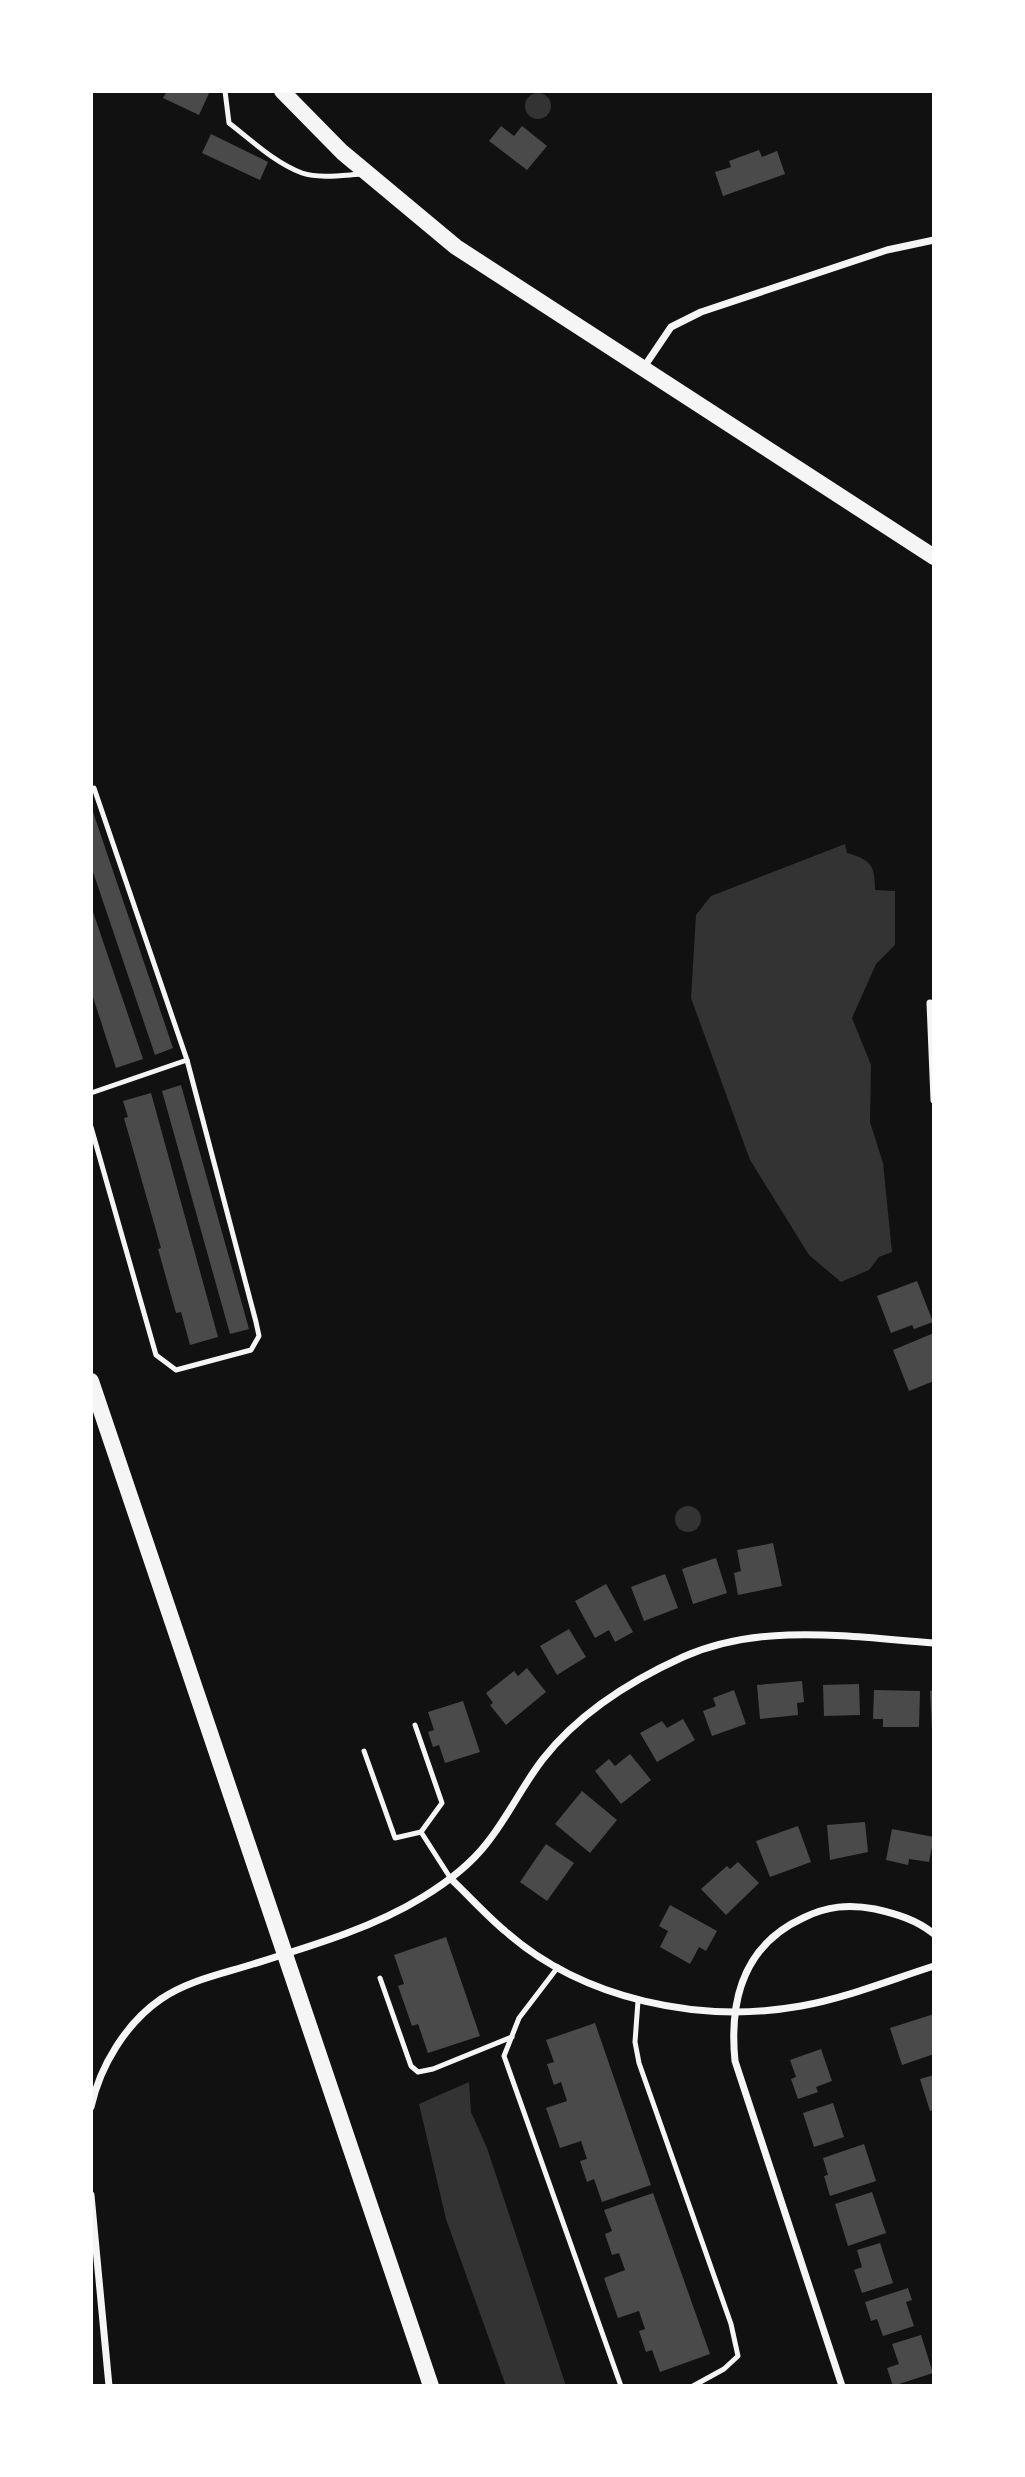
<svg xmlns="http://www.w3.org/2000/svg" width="1025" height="2477" viewBox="0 0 1025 2477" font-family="Bitter,serif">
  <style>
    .water { fill: #333 }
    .building { fill: #4a4a4a }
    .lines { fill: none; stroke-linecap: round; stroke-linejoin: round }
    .service { stroke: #f5f5f5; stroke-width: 5 }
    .minor { stroke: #f5f5f5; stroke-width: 7 }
    .primary { stroke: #f5f5f5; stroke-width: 16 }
  </style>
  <rect width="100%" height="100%" fill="#111"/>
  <g class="water">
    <circle cx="538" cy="106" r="13"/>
    <path d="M845,844L847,853C871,860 875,865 875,890L895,891V945L876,964L852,1018L871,1065L870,1122L883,1163L892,1252L879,1257L869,1270L841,1282L809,1255L750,1160L691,998L696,915L711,896Z"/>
    <circle cx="688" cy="1519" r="13"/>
    <polygon points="469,2082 471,2112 487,2148 566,2386 506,2386 446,2219 419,2104"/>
  </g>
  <g class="building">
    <polygon points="167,91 210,91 199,115 163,98"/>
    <polygon points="501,126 514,136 522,126 547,146 527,170 489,141"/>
    <polygon points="211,134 268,162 260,180 202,153"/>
    <polygon points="759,150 762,157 777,151 785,174 723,196 715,172 731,167 729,161"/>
    <polygon points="91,806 173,1048 155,1055 91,866"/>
    <polygon points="91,906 143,1059 116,1068 91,991"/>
    <polygon points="181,1085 249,1329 230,1334 162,1091"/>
    <polygon points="151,1093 218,1337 190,1345 181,1312 176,1313 158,1249 161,1248 124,1118 128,1117 123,1101"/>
    <polygon points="917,1281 933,1322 914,1329 912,1325 891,1333 877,1296"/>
    <polygon points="934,1333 934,1381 909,1391 893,1350"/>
    <polygon points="773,1543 782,1586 738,1595 734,1573 741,1571 737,1550"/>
    <polygon points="716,1558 727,1593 693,1604 682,1569"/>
    <polygon points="665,1574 678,1608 644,1621 631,1587"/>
    <polygon points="606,1584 633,1632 615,1642 609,1630 595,1638 575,1601"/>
    <polygon points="569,1629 586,1657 557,1675 540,1646"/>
    <polygon points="527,1668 546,1692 506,1725 490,1705 493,1703 486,1693 514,1671 518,1676"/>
    <polygon points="802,1681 804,1702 797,1703 798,1715 760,1719 757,1685"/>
    <polygon points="859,1684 860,1715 824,1716 823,1685"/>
    <polygon points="734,1690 746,1724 712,1736 703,1711 716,1706 713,1698"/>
    <polygon points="874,1690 920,1691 919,1727 883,1727 883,1719 873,1719"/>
    <polygon points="934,1690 934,1731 932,1731 930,1691"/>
    <polygon points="463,1701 480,1752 445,1763 439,1745 433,1747 428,1732 434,1730 428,1712"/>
    <polygon points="683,1719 695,1740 657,1762 640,1733 662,1721 667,1728"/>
    <polygon points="630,1754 651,1780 621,1804 595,1771 609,1759 615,1766"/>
    <polygon points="582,1791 617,1820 590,1853 555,1824"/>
    <polygon points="865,1822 868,1852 830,1860 827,1825"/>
    <polygon points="798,1826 811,1862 770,1877 756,1841"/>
    <polygon points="892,1829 934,1837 929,1862 909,1859 908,1865 886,1860"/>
    <polygon points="546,1844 574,1863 547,1901 520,1882"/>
    <polygon points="738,1862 759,1883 726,1915 701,1889 727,1866 730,1869"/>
    <polygon points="670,1905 717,1931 706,1951 699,1947 690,1964 660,1947 668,1931 659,1926"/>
    <polygon points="446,1937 480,2036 428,2053 418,2024 412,2026 398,1986 404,1984 394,1955"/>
    <polygon points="934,2014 934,2054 902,2065 890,2028"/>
    <polygon points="595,2023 651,2185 602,2202 594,2179 587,2182 580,2161 587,2159 581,2141 560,2148 546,2108 567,2101 561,2082 554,2085 547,2064 554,2062 546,2040"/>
    <polygon points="821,2049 832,2081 816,2087 818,2092 798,2099 791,2079 796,2077 790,2060"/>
    <polygon points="934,2075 934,2110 930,2111 920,2079"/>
    <polygon points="833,2103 844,2137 814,2147 803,2113"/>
    <polygon points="864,2144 876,2181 830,2196 824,2176 828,2175 823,2158"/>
    <polygon points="872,2192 886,2233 848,2246 835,2204"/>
    <polygon points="653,2193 710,2354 660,2372 652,2350 646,2352 639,2331 645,2329 639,2311 618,2318 604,2278 625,2270 619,2253 612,2255 605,2234 612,2231 604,2210"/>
    <polygon points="880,2243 893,2283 862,2293 854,2270 862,2267 857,2250"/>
    <polygon points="908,2288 912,2300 906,2302 914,2326 883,2336 877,2319 871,2321 865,2302"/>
    <polygon points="921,2335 933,2373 893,2386 887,2368 899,2364 892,2344"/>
  </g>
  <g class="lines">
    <g class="service">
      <path d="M225,91L229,123C251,140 275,163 302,173C320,179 344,175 363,174"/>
      <polyline points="91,789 94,788 187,1060 256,1322 259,1336 251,1350 176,1370 156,1355 91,1127"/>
      <polyline points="91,1093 187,1060"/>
      <polyline points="415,1725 442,1803 421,1832 451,1879"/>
      <polyline points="364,1751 395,1838 421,1832"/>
      <polyline points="558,1967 519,2018 504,2056 621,2386"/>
      <polyline points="380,1978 411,2066 418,2072 433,2069 512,2037"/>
      <polyline points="638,2001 635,2042 639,2063 731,2324 738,2356 724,2369 693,2386"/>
    </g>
    <g class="minor">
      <polyline points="644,367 671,327 701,312 887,250 934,240"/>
      <polyline points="930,1003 934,1100"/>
      <path d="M451,1879C469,1896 486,1915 505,1931C583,2000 700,2024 801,2006C846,1998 890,1980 934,1966"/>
      <path d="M91,2107C100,2066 126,2023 161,1999C187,1981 221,1974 250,1965C308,1947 371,1929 423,1897C446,1883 470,1865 487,1843C508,1817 522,1786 543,1759C579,1713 630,1681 683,1657C762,1622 851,1637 934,1643"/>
      <polyline points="91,2195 109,2386"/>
      <path d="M842,2386L735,2061C729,2000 744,1945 803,1918C827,1906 849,1904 875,1909C897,1914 917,1920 934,1934"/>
    </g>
    <g class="primary">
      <polyline points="282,91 342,152 456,247 934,557"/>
      <polyline points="91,1381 431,2386"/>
    </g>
  </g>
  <rect width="1025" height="2477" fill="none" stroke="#ffffff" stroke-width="186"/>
</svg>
